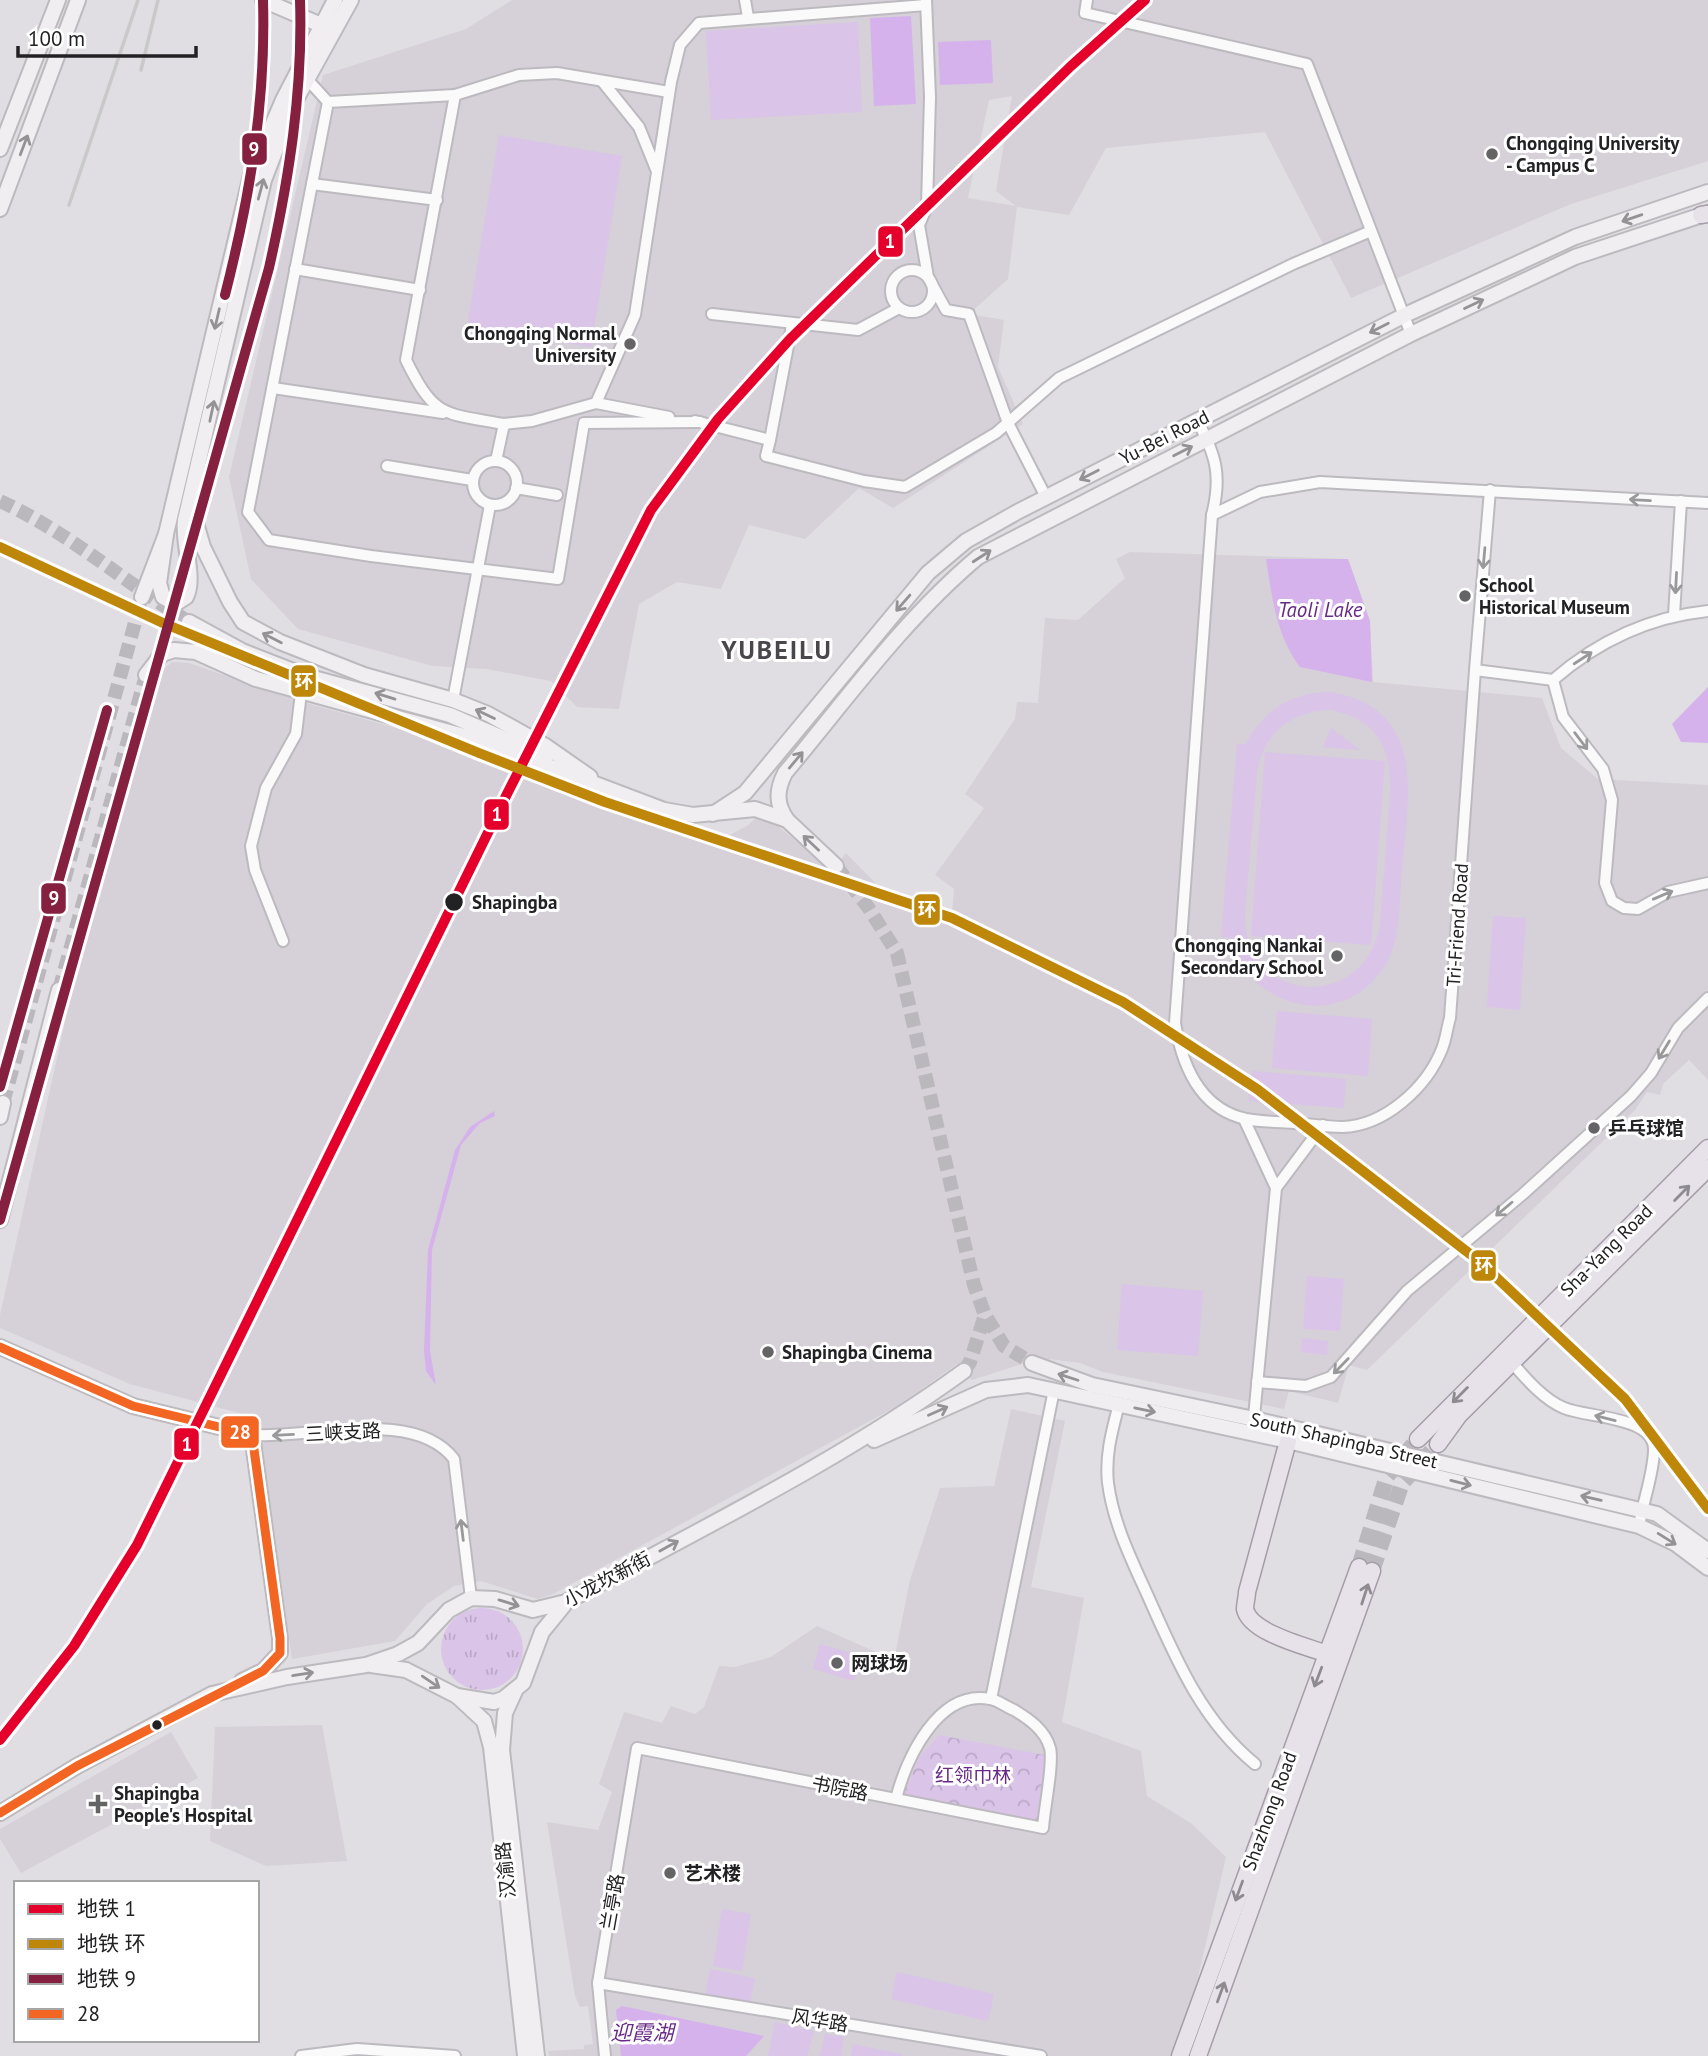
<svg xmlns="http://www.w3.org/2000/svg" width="1708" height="2056" viewBox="0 0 1708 2056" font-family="'PT Sans','Noto Sans SC',sans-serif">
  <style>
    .built { fill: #d6d0d9; fill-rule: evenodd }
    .grass { fill: url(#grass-tufts) }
    .forest { fill: url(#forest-crowns) }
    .green { fill: #dac4e8; fill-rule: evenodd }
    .water { fill: #d6b2ec }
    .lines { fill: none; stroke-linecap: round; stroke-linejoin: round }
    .secondary-tunnel { stroke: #bab8bc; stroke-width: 14; stroke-dasharray: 14 7; stroke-linecap: butt }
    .primary-tunnel { stroke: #bab8bc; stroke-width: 16; stroke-dasharray: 16 8; stroke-linecap: butt }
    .street-casing { stroke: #bcbabe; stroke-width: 14 }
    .secondary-casing { stroke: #bcbabe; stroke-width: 18 }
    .primary-casing { stroke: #a59caa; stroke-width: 19 }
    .street { stroke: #fafafb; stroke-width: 10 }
    .secondary { stroke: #f1eef2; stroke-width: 14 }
    .primary { stroke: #e7e2ea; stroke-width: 16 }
    .rail { stroke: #c9c9ca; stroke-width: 3.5 }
    .bus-1-casing { stroke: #fff; stroke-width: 14 }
    .bus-1 { stroke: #f26522; stroke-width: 9 }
    .metro-1-casing { stroke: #fff; stroke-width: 16 }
    .metro-2-casing { stroke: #fff; stroke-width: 16 }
    .metro-3-casing { stroke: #fff; stroke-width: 16 }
    .metro-1 { stroke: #e4002b; stroke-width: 10 }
    .metro-2 { stroke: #be8709; stroke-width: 10 }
    .metro-3 { stroke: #862041; stroke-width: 10 }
    .oneway { stroke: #949295 }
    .oneway2 { stroke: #99989a }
    .oneway3 { stroke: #8e8b90 }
    .poi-dot { fill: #646366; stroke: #fff; stroke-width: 2.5 }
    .stop-dot { fill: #222123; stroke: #fff; stroke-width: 2.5 }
    .labels { text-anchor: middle; stroke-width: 6; stroke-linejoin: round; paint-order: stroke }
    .poi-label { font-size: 19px; font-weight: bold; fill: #222123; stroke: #fff; text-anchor: start }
    .street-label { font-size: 19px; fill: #222123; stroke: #fff }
    .stop-label { font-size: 19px; font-weight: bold; fill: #222123; stroke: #fff; text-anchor: start }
    .park-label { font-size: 19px; fill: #682a87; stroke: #fff }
    .water-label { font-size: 21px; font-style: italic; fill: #682a87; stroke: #fff }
    .district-label { font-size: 26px; font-weight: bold; letter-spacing: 2px; fill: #49464c; stroke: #fff }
    .line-badge { stroke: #fff; stroke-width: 2.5 }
    .badge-label { font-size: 19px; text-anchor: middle; font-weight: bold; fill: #fff }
  </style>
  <defs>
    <pattern id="grass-tufts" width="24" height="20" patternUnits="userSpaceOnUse" patternTransform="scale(1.75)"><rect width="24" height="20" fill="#dac4e8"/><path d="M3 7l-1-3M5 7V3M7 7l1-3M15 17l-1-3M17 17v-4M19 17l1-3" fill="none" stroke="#bba8c7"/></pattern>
    <pattern id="forest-crowns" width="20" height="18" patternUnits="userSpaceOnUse" patternTransform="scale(1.75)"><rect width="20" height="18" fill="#dac4e8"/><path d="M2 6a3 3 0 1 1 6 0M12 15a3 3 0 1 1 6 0" fill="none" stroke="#bba8c7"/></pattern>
  </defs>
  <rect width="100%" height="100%" fill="#e0dee2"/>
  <g class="built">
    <path d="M512,0H1708V161L1571,204L1351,298L1265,132L1106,148L1069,215L1017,207L1008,279L969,314L1004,320L998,367L1023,424L893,508L859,488L805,539L749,525L721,589L677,582L639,604L619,709L577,707L551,681L486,669L433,666L298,629L251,579L229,477L323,75L466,29ZM1012,96L996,191L1016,206L968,198L989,100Z"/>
    <polygon points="1130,552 1348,559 1370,621 1373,682 1542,698 1561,748 1598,779 1708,785 1708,1080 1689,1060 1663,1084 1660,1095 1647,1092 1635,1110 1367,1370 1349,1365 1338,1403 1289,1391 1284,1409 1103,1372 1080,1363 1041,1358 972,1380 957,1364 899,1405 555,1593 538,1599 481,1581 454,1586 427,1604 395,1641 292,1659 258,1418 130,1384 0,1328 0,1315 73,986 164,669 172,662 189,663 299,701 479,751 617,806 666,831 706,839 726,837 747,826 758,816 779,827 832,871 846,853 882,890 952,915 954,889 935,875 984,808 965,794 1015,719 1017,702 1038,703 1045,618 1078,620 1125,578 1116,559"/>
    <polygon points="1011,1409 1065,1421 1031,1587 1084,1598 1062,1722 1141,1751 1147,1796 1192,1824 1226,1857 1191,2007 1175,2056 549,2056 548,2051 584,2049 584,2045 593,2044 588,2006 580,2007 575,1996 547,1822 598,1830 612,1792 599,1784 624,1712 662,1723 671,1706 695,1714 704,1707 719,1666 735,1667 771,1657 817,1626 894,1660 910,1580 940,1488 994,1486"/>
    <polygon points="322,1725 347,1861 266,1866 210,1841 215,1727"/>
    <polygon points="171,1732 198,1778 21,1873 0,1839 0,1829"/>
  </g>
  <circle class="grass" cx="482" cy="1649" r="41"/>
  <polygon class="forest" points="939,1735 1045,1755 1040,1822 903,1796 920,1756"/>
  <g class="green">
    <polygon points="858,22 862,112 711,120 706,31"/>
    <polygon points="499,135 622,156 591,347 467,327"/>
    <path d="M1331,692C1428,709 1408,796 1402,868C1399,898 1402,934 1387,962C1346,1034 1250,1011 1229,937H1221L1235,770L1237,744H1246C1263,710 1292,692 1331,692ZM1330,710C1400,723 1392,779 1387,834C1385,864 1382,895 1380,925C1364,1014 1243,1004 1245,914L1257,772C1263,734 1291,711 1330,710Z"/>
    <polygon points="1331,728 1360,750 1323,747"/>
    <polygon points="1265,752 1385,761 1371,945 1251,936"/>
    <polygon points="1493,916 1526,918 1520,1010 1487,1007"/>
    <polygon points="1277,1011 1372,1019 1368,1076 1272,1068"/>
    <polygon points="1252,1071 1346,1079 1344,1108 1249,1101"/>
    <polygon points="1307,1276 1344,1279 1340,1331 1303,1329"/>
    <polygon points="1122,1284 1203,1291 1198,1356 1117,1350"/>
    <polygon points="1302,1338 1328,1341 1327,1355 1301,1352"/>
    <polygon points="820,1644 861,1656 854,1681 813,1669"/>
    <polygon points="722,1909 751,1914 742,1971 713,1966"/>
    <polygon points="710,1969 755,1978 749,2010 704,2002"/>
    <polygon points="897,1972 994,1994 988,2021 891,1999"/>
    <polygon points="775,2022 814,2031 807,2056 768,2056"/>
    <polygon points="825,2034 844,2037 841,2056 820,2056"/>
    <polygon points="853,2044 902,2054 902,2056 851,2056"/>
  </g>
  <g class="water">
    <polygon points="911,16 916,104 874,106 870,18"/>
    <polygon points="991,40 993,83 940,85 938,42"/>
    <path d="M1266,559H1348L1370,621L1372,682L1300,667C1276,635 1272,597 1266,559Z"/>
    <polygon points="1708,687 1708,743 1681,742 1672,724"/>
    <polygon points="494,1111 495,1116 480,1123 461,1145 432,1250 430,1351 436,1385 426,1371 424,1351 428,1250 455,1150 470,1127"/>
    <polygon points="622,2006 764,2036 746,2056 621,2056 616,2010"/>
  </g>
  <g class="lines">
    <g class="secondary-tunnel">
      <path d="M0,501C68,532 126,583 189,622"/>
      <polyline points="836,866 868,907 897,953 974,1285 985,1315 1004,1346 1032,1363"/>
      <polyline points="59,990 146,675"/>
      <polyline points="3,1103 142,597"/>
      <polyline points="964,1371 970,1362 985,1315"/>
    </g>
    <g class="primary-tunnel">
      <polyline points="1359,1567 1387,1476 1418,1439"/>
      <polyline points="1372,1571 1402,1483 1438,1444"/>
    </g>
    <g class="street-casing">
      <g id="street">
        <polyline points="745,0 748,17"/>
        <polyline points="926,0 930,97 927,206 919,225 928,277 946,310 969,314 1008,423 1046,497"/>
        <polyline points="1087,0 1085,13 1307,64 1411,334"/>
        <polyline points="307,79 328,102"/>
        <polyline points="602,81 639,127 656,169"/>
        <polyline points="455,95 328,102 248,512 269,540 371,556 558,579 584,423 700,422"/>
        <polyline points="312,184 437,200"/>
        <polyline points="295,269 420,290"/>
        <circle cx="912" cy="291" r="21"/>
        <polyline points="712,314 858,330 899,308"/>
        <polyline points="273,388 443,413"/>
        <polyline points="596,403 669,417"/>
        <path d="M1197,420C1216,455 1222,476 1212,515L1175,1023C1182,1065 1200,1109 1246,1119C1262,1122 1279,1122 1294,1123C1310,1124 1326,1127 1342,1127C1385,1126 1427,1087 1442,1049C1446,1039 1447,1028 1450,1018L1475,670"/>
        <polyline points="695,421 770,440 792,325"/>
        <path d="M504,424C444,413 435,419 406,360L455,95L519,75L557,73L669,92"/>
        <polyline points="770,440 766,456 864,481 905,487 996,433 1059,378 1293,264 1371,231"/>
        <polyline points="496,461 504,424 532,421 596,403 635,315 671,82 680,45 699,23 926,5"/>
        <circle cx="495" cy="483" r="22"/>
        <polyline points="387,466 472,480"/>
        <polyline points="516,488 557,495"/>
        <path d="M1490,490L1475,670L1553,680C1598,641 1650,617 1708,611"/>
        <polyline points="1212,515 1260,492 1320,482 1708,503"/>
        <polyline points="1674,615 1681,501"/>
        <polyline points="1553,680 1563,717 1603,769 1612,800 1605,883 1612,901 1624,908 1638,909 1668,892 1708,883"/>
        <polyline points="453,700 490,505"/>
        <polyline points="283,941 255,870 251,846 266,788 296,734 301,693"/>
        <polyline points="1244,1119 1276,1188 1253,1427"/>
        <polyline points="1276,1188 1323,1125"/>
        <path d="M1508,1358C1523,1375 1542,1399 1564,1408C1588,1418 1656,1416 1654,1451C1653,1476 1643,1501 1639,1526"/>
        <polyline points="1257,1382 1306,1386 1331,1377 1407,1291 1523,1194 1631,1096 1651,1073 1678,1028 1708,998"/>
        <path d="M1119,1404C1112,1431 1105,1455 1108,1483C1113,1522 1131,1559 1147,1594C1175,1657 1201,1720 1255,1764"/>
        <path d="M252,1435C310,1439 414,1407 454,1459L471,1598"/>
        <polyline points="991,1699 1054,1390"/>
        <polyline points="598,1983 1041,2056"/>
        <polyline points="301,2056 357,2049 455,2056"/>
        <path d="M605,2056L598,1983L637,1748L1043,1828C1044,1810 1054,1762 1050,1748C1045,1730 1029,1719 1014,1710C1006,1707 998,1700 990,1699C938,1689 906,1759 896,1799"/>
      </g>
    </g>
    <g class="secondary-casing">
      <g id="secondary">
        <polyline points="263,0 321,25"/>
        <polyline points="0,149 58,0"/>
        <polyline points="0,209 78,0"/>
        <polyline points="196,501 196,523 203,547 230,602 243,622 280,642 364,675 453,700 488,714 544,745 590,777"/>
        <path d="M166,534L159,583L163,597L175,604L186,597C196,578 182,544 185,520L264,180L293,105L351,0"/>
        <polyline points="142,597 166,534 251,175 283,100 335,0"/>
        <polyline points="189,622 242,651 306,676 450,715 546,757"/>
        <polyline points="146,675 162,654 174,650 196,652 256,679 482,741 664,810 693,815 755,809 787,820"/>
        <polyline points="713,814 745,793 928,573 966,541 1019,511 1405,315 1575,237 1708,192"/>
        <path d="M836,866L787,820C776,804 776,791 785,773C846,700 904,619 978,557L1411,334L1575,257L1708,213"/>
        <polyline points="0,1117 3,1103"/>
        <polyline points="0,1220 59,990"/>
        <polyline points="0,1347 133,1406 252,1435 280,1638 280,1653 263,1671 242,1681"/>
        <polyline points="1032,1363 1092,1385 1254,1419 1657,1514 1708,1551"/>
        <polyline points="874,1440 986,1390 1028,1385 1288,1441 1639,1526 1676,1544 1708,1568"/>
        <polyline points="371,1665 406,1670 457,1696 494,1702 503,1699 523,1683 542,1632 564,1605"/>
        <polyline points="515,1691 505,1713 502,1750 537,2056"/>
        <polyline points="457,1696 484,1721 491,1747 525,2056"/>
        <path d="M0,1813L77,1766L212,1694L287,1677L366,1665L398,1654L418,1643L449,1610L471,1598L495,1599L533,1610L566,1602C700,1529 840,1461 964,1371"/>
      </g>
    </g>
    <g class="primary-casing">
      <g id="primary">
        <polyline points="1701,215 1708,214"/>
        <polyline points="1418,1439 1708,1148"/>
        <path d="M1288,1441L1247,1592C1247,1597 1245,1604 1245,1609C1250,1633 1306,1646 1327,1654"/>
        <polyline points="1438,1444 1459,1415 1708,1168"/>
        <polyline points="1180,2056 1359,1567"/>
        <polyline points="1198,2056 1372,1571"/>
      </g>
    </g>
    <use href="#street" class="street"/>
    <use href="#secondary" class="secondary"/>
    <use href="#primary" class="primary"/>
    <g class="rail">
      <polyline points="141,70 158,0"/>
      <polyline points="69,205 138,0"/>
    </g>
    <g class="bus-1-casing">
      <polyline id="bus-1" points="0,1347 133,1406 252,1435 280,1638 280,1653 263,1671 77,1766 0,1813"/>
    </g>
    <use href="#bus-1" class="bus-1"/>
    <g class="metro-1-casing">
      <polyline id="metro-1" points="0,1740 74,1646 137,1545 507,794 651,510 718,419 790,339 1071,66 1145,0"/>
    </g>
    <g class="metro-2-casing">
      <polyline id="metro-2" points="0,547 163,623 479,753 605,802 952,918 1123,1002 1257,1089 1479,1261 1625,1399 1708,1509"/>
    </g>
    <g class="metro-3-casing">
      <g id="metro-3">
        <path d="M225,295C250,197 266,101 263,0"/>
        <polyline points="0,1087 107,710"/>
        <path d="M0,1220L269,268C289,179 303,91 300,0"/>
      </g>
    </g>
    <use href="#metro-1" class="metro-1"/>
    <use href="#metro-2" class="metro-2"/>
    <use href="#metro-3" class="metro-3"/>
  </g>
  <defs><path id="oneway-shaft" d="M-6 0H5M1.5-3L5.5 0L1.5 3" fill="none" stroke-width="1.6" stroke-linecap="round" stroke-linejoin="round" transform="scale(1.75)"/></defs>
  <g class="oneway">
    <use href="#oneway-shaft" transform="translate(24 145) rotate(-69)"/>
    <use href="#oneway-shaft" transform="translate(261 189) rotate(-75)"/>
    <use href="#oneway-shaft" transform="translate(1632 218) rotate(161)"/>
    <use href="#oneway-shaft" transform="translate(1474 304) rotate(-25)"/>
    <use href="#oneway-shaft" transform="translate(217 319) rotate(103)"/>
    <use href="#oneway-shaft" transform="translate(1379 328) rotate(153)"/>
    <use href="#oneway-shaft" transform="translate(212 411) rotate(-78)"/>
    <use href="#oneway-shaft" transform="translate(1183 451) rotate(-27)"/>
    <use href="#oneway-shaft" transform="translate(1089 475) rotate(153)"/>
    <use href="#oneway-shaft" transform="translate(982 556) rotate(-33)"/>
    <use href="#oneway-shaft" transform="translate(903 603) rotate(131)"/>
    <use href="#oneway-shaft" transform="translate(272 638) rotate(-153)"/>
    <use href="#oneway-shaft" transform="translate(385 696) rotate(-163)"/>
    <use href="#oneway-shaft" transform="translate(485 714) rotate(-155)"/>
    <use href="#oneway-shaft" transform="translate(796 760) rotate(-50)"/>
    <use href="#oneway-shaft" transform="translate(811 843) rotate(-137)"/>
    <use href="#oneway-shaft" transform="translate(1068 1377) rotate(-162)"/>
    <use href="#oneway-shaft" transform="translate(1145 1410) rotate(12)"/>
    <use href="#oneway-shaft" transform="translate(938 1411) rotate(-24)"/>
    <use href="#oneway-shaft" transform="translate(1461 1483) rotate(14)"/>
    <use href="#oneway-shaft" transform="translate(1591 1498) rotate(-167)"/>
    <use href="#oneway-shaft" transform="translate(1667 1539) rotate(32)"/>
    <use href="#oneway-shaft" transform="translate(669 1546) rotate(-29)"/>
    <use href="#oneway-shaft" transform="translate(509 1603) rotate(17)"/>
    <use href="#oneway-shaft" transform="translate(303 1674) rotate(-9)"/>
    <use href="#oneway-shaft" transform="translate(431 1682) rotate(34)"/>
  </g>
  <g class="oneway2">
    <use href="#oneway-shaft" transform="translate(1640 500) rotate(-177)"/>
    <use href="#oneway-shaft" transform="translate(1484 558) rotate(95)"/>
    <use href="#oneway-shaft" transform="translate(1676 583) rotate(93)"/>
    <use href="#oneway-shaft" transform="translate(1583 658) rotate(-33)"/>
    <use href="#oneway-shaft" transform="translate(1581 741) rotate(53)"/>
    <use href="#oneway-shaft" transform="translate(1663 895) rotate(-23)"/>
    <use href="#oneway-shaft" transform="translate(1664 1050) rotate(121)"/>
    <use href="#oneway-shaft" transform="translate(1504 1209) rotate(140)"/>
    <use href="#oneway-shaft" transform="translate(1341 1366) rotate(134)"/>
    <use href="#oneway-shaft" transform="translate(1605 1418) rotate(-166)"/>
    <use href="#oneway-shaft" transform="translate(283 1435) rotate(177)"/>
    <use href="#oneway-shaft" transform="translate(462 1530) rotate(-97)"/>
  </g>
  <g class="oneway3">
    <use href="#oneway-shaft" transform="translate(1682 1193) rotate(-45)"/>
    <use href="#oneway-shaft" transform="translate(1460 1395) rotate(135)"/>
    <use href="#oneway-shaft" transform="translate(1365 1594) rotate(-72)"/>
    <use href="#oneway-shaft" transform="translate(1318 1677) rotate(111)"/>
    <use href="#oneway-shaft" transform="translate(1239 1891) rotate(110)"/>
    <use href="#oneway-shaft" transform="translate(1221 1992) rotate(-70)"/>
  </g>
  <g class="poi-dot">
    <circle cx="1492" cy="154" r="7"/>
    <circle cx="630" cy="344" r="7"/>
    <circle cx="1465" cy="596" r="7"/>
    <circle cx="1337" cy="956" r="7"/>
    <circle cx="1594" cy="1128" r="7"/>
    <circle cx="768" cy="1352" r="7"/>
    <circle cx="837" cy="1663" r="7"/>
    <path d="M94.5 1793.5h7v7h7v7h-7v7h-7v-7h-7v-7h7z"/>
    <circle cx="670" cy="1873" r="7"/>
  </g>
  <g class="stop-dot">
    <circle cx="454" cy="902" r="10"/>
    <circle cx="157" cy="1725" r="6"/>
  </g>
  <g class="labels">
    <g class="poi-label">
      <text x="1506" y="150">Chongqing University<tspan x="1506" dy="22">- Campus C</tspan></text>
      <text x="616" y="340" text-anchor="end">Chongqing Normal<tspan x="616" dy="22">University</tspan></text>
      <text x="1479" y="592">School<tspan x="1479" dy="22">Historical Museum</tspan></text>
      <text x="1323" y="952" text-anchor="end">Chongqing Nankai<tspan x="1323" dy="22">Secondary School</tspan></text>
      <text x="1608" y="1135">乒乓球馆</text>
      <text x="782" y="1359">Shapingba Cinema</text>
      <text x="851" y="1670">网球场</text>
      <text x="114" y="1800">Shapingba<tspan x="114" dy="22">People's Hospital</tspan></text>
      <text x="684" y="1880">艺术楼</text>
    </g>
    <g class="street-label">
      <text transform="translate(1164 437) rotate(-27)" y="7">Yu-Bei Road</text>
      <text transform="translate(1457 925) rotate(-86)" y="7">Tri-Friend Road</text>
      <text transform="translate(1606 1250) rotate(-45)" y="7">Sha-Yang Road</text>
      <text transform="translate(343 1432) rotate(-3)" y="7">三峡支路</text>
      <text transform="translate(1344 1440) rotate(13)" y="7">South Shapingba Street</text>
      <text transform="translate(607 1579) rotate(-28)" y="7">小龙坎新街</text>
      <text transform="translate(840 1788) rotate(11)" y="7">书院路</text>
      <text transform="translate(1269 1811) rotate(-70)" y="7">Shazhong Road</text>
      <text transform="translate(505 1870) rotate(-96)" y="7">汉渝路</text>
      <text transform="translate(612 1902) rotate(-80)" y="7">兰亭路</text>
      <text transform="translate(820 2020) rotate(9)" y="7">风华路</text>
    </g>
    <g class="stop-label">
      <text x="472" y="909">Shapingba</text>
    </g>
    <g class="park-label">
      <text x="973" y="1782">红领巾林</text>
    </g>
    <g class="water-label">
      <text x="1320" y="617">Taoli Lake</text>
      <text x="642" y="2040">迎霞湖</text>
    </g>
    <g class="district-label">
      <text x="777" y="659">YUBEILU</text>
    </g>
  </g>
  <g class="line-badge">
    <rect x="241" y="132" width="27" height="34" rx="7" fill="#862041"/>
    <rect x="877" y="225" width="27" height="33" rx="7" fill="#e4002b"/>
    <rect x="290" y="664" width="27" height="34" rx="7" fill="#be8709"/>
    <rect x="483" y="798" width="27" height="33" rx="7" fill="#e4002b"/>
    <rect x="40" y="882" width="27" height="33" rx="7" fill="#862041"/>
    <rect x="913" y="893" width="28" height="33" rx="7" fill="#be8709"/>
    <rect x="1470" y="1249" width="27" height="33" rx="7" fill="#be8709"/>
    <rect x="220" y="1415" width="40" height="34" rx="7" fill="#f26522"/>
    <rect x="173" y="1427" width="27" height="34" rx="7" fill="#e4002b"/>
  </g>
  <g class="badge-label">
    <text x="254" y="156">9</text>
    <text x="890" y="248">1</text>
    <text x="304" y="688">环</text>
    <text x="497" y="821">1</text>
    <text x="54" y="905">9</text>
    <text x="927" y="916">环</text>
    <text x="1484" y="1272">环</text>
    <text x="240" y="1439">28</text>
    <text x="187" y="1451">1</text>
  </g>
  <rect x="14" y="1881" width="245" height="161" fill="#ffffff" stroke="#a7a6a7" stroke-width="2"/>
  <rect x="28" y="1904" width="35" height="10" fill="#e4002b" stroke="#a7a6a7" stroke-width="2"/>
  <text x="77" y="1916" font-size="21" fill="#222123">地铁 1</text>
  <rect x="28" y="1939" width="35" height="10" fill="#be8709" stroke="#a7a6a7" stroke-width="2"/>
  <text x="77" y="1951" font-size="21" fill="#222123">地铁 环</text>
  <rect x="28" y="1974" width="35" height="10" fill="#862041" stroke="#a7a6a7" stroke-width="2"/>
  <text x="77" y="1986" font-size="21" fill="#222123">地铁 9</text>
  <rect x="28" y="2009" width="35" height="10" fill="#f26522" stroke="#a7a6a7" stroke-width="2"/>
  <text x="77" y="2021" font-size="21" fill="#222123">28</text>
  <path d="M18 46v10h178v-10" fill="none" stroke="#222123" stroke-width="3.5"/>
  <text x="28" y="46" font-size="21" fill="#222123" stroke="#ffffff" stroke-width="5" paint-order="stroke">100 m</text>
</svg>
